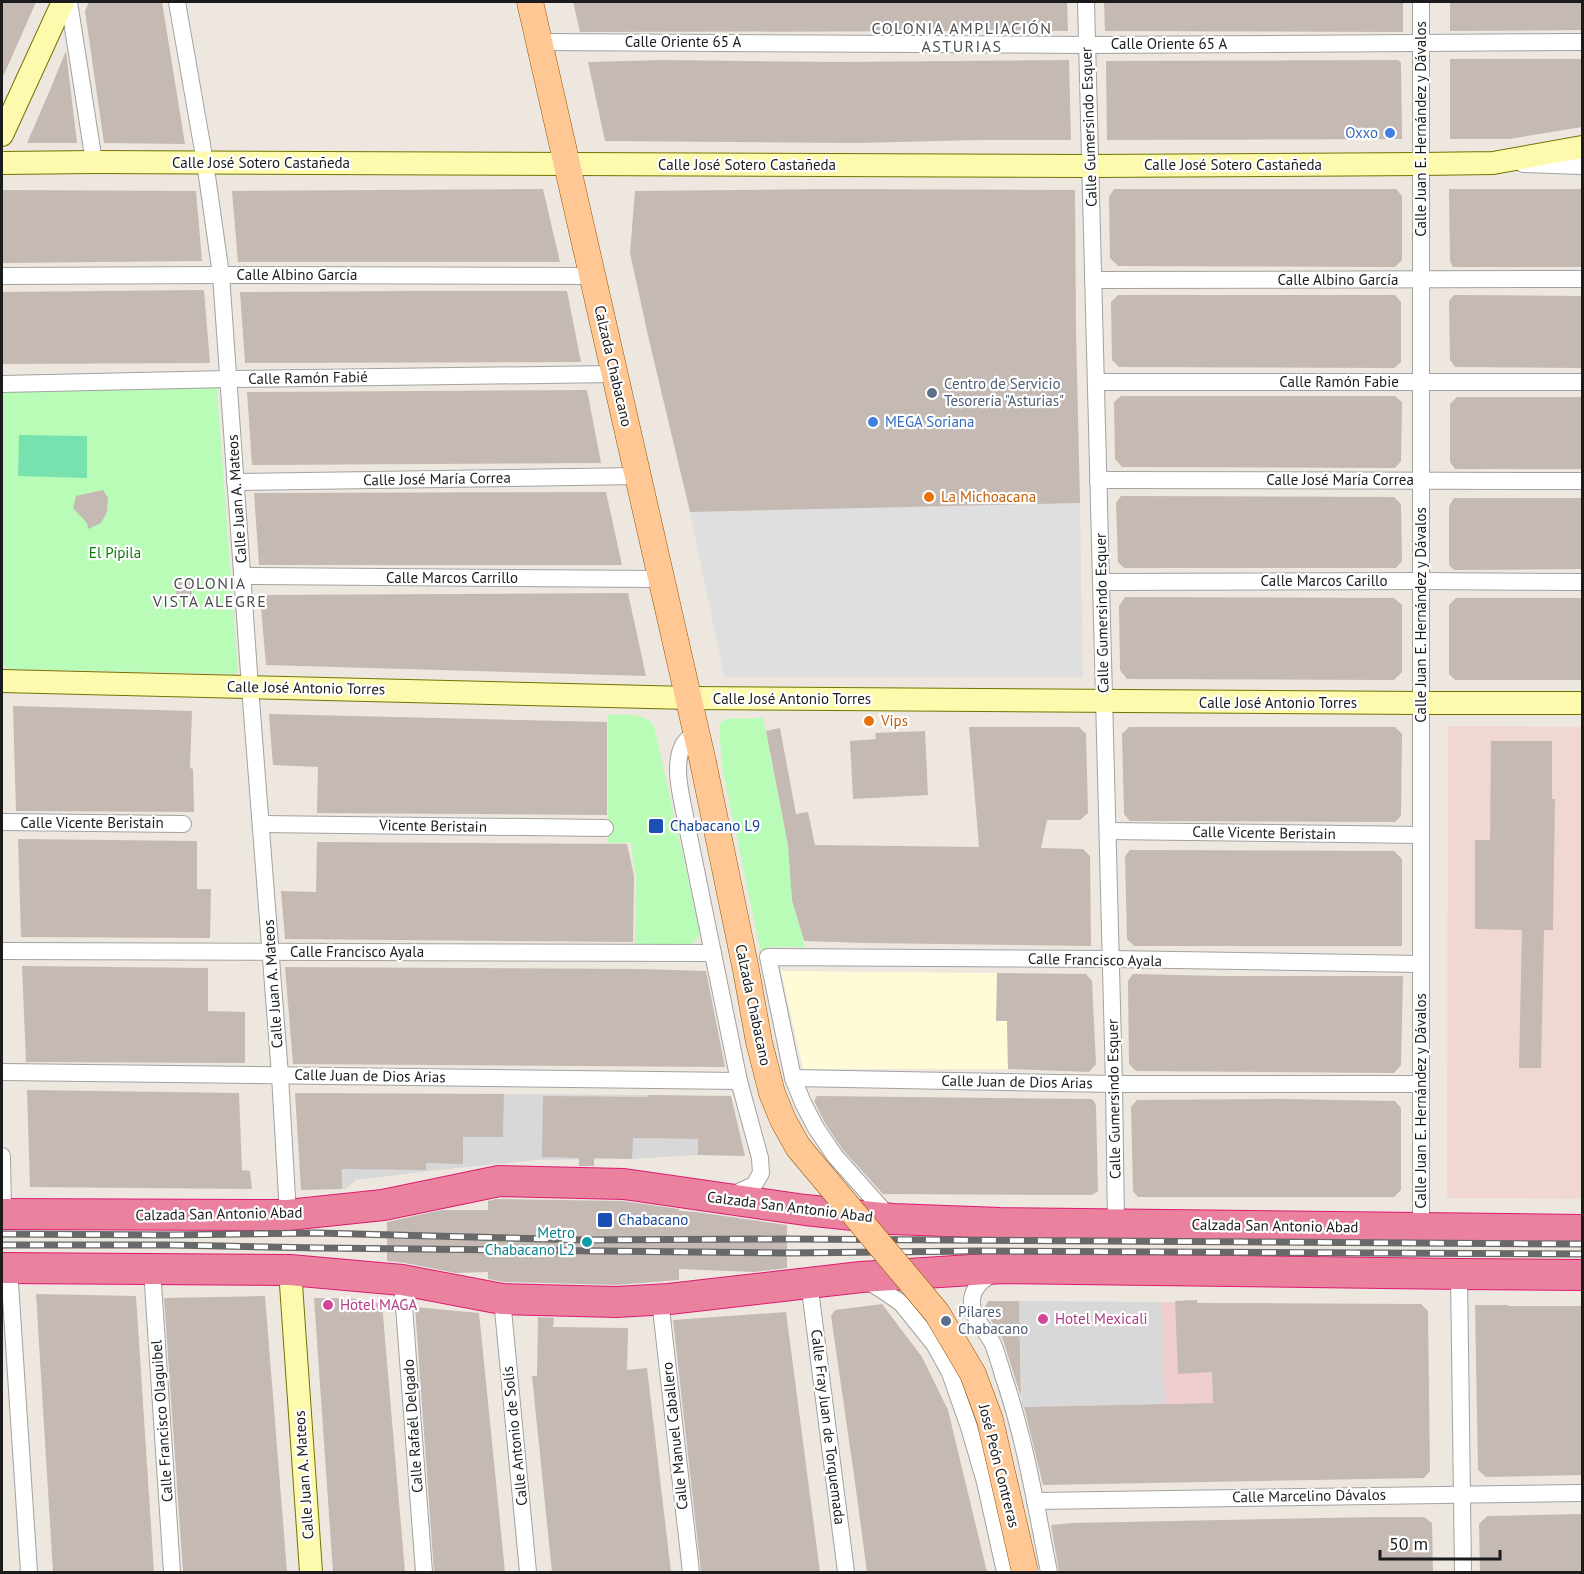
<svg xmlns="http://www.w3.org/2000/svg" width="1584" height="1574" viewBox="0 0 1584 1574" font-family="'PT Sans',sans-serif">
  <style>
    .residential { fill: #d9d8d8 }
    .commercial { fill: #f0cdcf }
    .education { fill: #fffbd7 }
    .military { fill: #f1d7d1 }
    .park { fill: #b9fcb8 }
    .pitch { fill: #78e2af }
    .parking { fill: #dfdfdf }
    .building { fill: #c5b9b3 }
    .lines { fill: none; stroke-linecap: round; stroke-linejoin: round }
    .street-casing { stroke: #a2a2a2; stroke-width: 18 }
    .secondary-casing { stroke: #727400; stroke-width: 24 }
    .primary-casing { stroke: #925400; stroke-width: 27 }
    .highway-casing { stroke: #de1a6f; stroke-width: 32 }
    .street { stroke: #fff; stroke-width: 16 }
    .secondary { stroke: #fdfaae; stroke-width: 22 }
    .primary { stroke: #ffc793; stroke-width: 26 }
    .highway { stroke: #ea819e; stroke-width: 30 }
    .rail-casing { stroke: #696969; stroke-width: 7 }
    .rail { stroke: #fff; stroke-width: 4.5; stroke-dasharray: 14; stroke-linecap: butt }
    .primary-bridge-casing { stroke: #925400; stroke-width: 27; stroke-linecap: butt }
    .primary-bridge { stroke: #ffc793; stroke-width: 26 }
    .shop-dot { fill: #3f7fe0; stroke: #fff; stroke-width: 2 }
    .service-dot { fill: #5c6f8a; stroke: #fff; stroke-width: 2 }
    .food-dot { fill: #e8710a; stroke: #fff; stroke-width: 2 }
    .transit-dot { fill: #1a4fb4; stroke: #fff; stroke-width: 2 }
    .culture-dot { fill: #0f9aa8; stroke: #fff; stroke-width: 2 }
    .hotel-dot { fill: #d1479c; stroke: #fff; stroke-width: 2 }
    .labels { text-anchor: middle; stroke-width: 4.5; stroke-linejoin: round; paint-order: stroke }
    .street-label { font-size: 15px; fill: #1b1b1b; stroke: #fff }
    .shop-label { font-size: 15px; fill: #366cbe; stroke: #fff; text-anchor: end }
    .service-label { font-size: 15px; fill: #4e5e75; stroke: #fff; text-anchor: start }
    .food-label { font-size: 15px; fill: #c56008; stroke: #fff; text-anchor: start }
    .park-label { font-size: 15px; fill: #067d05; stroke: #fff }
    .transit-label { font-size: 15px; fill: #164399; stroke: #fff; text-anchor: start }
    .culture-label { font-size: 15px; fill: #0d838f; stroke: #fff; text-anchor: end }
    .hotel-label { font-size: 15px; fill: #b23c85; stroke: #fff; text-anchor: start }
    .neighbourhood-label { font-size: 16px; letter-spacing: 1.5px; fill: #4e4e4e; stroke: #fff }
  </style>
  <rect width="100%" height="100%" fill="#ede7df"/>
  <g class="residential">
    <polygon points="504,1094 648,1095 648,1138 698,1139 698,1155 632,1159 537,1160 447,1169 356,1180 346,1189 342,1189 343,1137 503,1137"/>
    <polygon points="1019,1301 1162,1302 1165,1404 1022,1407"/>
  </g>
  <polygon class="commercial" points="1162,1302 1210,1303 1213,1403 1165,1404"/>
  <polygon class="education" points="781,971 997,973 1007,1021 1008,1069 803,1069"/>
  <polygon class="military" points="1448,726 1582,727 1582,1199 1447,1198"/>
  <g class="park">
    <polygon points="2,387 215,387 217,389 238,670 236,674 9,669 2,664"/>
    <path d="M608,715C624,715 645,712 654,726L700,932L695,942L684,947L635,946L636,879L631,843H608Z"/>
    <polygon points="763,718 788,845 792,900 805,947 770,947 762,958 722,767 719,724 726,719"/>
  </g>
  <polygon class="pitch" points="19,435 87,436 87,478 18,476"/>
  <polygon class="parking" points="1080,503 1083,677 724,677 690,512"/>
  <g class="building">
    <polygon points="2,2 36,2 2,79"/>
    <polygon points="89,2 162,2 185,144 104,143 85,11"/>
    <polygon points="573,2 1067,2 1068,31 580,32"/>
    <polygon points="1104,2 1403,2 1403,32 1105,31"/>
    <polygon points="1450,2 1582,2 1582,30 1450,31"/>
    <polygon points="66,51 77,143 27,143 50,90"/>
    <polygon points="1450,59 1582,59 1582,127 1509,139 1450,139"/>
    <polygon points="664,60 838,62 1069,60 1071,140 981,140 855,143 605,141 588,62"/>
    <polygon points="1398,60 1401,63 1402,139 1107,140 1106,61"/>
    <polygon points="543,189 560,262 238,262 232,191"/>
    <polygon points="830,189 1075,190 1076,330 1080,503 690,512 649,340 630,253 635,191"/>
    <polygon points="1114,189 1396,189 1402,196 1402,260 1395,267 1118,266 1110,258 1109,197"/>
    <polygon points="1449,189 1582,189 1582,267 1453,267 1450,261"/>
    <polygon points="2,190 196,191 202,261 2,263"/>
    <polygon points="204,290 210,363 2,364 2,292"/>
    <polygon points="408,291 567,291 581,362 245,363 240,292"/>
    <polygon points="1118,295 1395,295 1401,302 1401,362 1394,368 1119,367 1112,360 1111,302"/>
    <polygon points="1454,295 1582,296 1582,368 1455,367 1450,360 1449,301"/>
    <polygon points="587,390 601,463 252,465 247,392"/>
    <polygon points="1121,396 1395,396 1402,402 1401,461 1395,468 1122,467 1115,459 1114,402"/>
    <polygon points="1457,397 1582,397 1582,469 1455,469 1450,462 1450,404"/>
    <polygon points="103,490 108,498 107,512 101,523 88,529 87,523 73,508 76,496"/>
    <polygon points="606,492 622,565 259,565 254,493"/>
    <polygon points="1121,496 1394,497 1401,504 1402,561 1396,568 1124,568 1118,562 1116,503"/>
    <polygon points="1454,498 1582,498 1582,569 1454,570 1449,565 1449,506"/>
    <polygon points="191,581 192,597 177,598 175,583"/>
    <polygon points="628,593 646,676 266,665 260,595"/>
    <polygon points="1125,597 1394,598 1402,605 1402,672 1394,680 1127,679 1120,670 1119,606"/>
    <polygon points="1456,598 1582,598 1582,680 1455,680 1449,674 1449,605"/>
    <polygon points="13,706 192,711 190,768 193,769 194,812 16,811"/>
    <polygon points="269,714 607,722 607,815 317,813 318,767 273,765"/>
    <polygon points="969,727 1079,727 1086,734 1088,813 1080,820 1047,820 1041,848 1083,849 1090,856 1091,946 866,943 804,941 792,900 788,845 766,731 780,728 796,814 808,812 815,845 979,847"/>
    <polygon points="1129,727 1395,727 1402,734 1401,816 1395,822 1130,821 1124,814 1122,734"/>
    <polygon points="925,731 928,795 853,799 850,741 876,739 875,733"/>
    <polygon points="1491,741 1552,741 1552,799 1555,799 1553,930 1544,930 1541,1068 1519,1068 1522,930 1475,929 1475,840 1490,840"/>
    <polygon points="18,839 197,841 197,889 211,889 210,938 21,937"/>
    <polygon points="317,842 627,844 634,876 633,942 285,939 281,891 316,892"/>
    <polygon points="1130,850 1394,851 1402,859 1402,946 1134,946 1127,939 1125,856"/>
    <polygon points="22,966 208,968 208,1011 245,1012 245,1063 26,1062"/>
    <polygon points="285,967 639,969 706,971 725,1067 293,1064"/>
    <polygon points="997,973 1086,974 1092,981 1096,1064 1089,1072 1008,1069 1007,1021 996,1021"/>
    <polygon points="1133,974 1221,976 1403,976 1401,1065 1394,1073 1136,1071 1129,1064 1128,981"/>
    <polygon points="27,1090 239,1093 242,1170 250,1171 252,1189 30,1187"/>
    <polygon points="295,1093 504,1094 503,1137 463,1137 463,1164 426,1163 426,1170 342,1169 342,1189 301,1190"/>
    <polygon points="648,1095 731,1096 745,1156 698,1155 698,1139 633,1138 632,1159 594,1158 594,1166 579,1166 579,1158 542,1157 543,1096 648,1097"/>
    <polygon points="817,1096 1091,1099 1094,1101 1096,1106 1098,1191 1092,1195 883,1194 843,1150 825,1123 814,1101"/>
    <polygon points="1283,1099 1395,1101 1401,1108 1401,1190 1394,1197 1138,1197 1133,1191 1131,1107 1137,1100"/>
    <polygon points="497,1199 623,1201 679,1209 679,1211 696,1212 787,1225 787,1268 754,1272 679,1269 679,1280 616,1285 504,1282 488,1279 488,1272 456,1273 405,1263 387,1261 387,1222 442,1210 488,1210 488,1201"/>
    <polygon points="36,1294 136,1296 154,1572 53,1572"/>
    <polygon points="265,1296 287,1572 183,1572 164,1298"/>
    <polygon points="314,1298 350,1298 382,1304 405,1572 333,1572"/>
    <polygon points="1197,1300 1197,1303 1421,1304 1428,1311 1430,1471 1424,1478 1043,1485 1024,1407 1213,1403 1212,1372 1178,1374 1175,1301"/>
    <polygon points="988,1301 1019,1301 1021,1397 1003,1340 984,1309"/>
    <polygon points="882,1304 922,1357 948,1410 987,1572 867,1572 854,1475 831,1316 835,1310"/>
    <polygon points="1475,1305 1508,1305 1508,1306 1582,1306 1582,1475 1486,1477 1478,1470"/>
    <polygon points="415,1307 479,1313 505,1572 434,1572"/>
    <polygon points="786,1312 820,1572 701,1572 673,1320"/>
    <polygon points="538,1317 554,1318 553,1327 628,1328 627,1370 647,1368 671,1572 552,1572 532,1376 537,1376"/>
    <polygon points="1582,1514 1582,1572 1480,1572 1479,1524 1487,1516"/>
    <polygon points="1376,1517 1424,1517 1432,1523 1433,1572 1059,1572 1051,1525 1073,1523"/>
  </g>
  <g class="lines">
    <g class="street-casing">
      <g id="street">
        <polyline points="69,2 94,162"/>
        <polyline points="177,2 205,162 221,275 250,687 280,1075 288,1215"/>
        <polyline points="1086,2 1114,1084 1116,1224"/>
        <polyline points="1421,2 1421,1228"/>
        <polyline points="539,42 1087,45 1582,42"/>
        <polyline points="1523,164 1582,166"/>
        <polyline points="2,276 221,275 593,276"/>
        <polyline points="1093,280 1582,279"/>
        <polyline points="1096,382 1582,382"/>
        <polyline points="2,384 228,379 615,374"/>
        <polyline points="1098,480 1582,481"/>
        <polyline points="235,482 638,476"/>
        <polyline points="242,576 661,579"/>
        <polyline points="1101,582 1421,581 1582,582"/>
        <path d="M696,731C692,735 686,740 683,745C672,767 682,798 686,821L739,1081L760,1158L761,1173L754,1185L730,1196"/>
        <polyline points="2,822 183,824"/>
        <polyline points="261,824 605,828"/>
        <polyline points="1108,831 1421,835"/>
        <polyline points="2,951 713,953"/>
        <polyline points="2,1072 739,1081"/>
        <polyline points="793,1078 1114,1084 1421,1084"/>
        <polyline points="2,1156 3,1214"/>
        <polyline points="891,1219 835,1156 816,1128 803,1103 793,1078 768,957 1111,959 1421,964"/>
        <polyline points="9,1268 29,1572"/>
        <polyline points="152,1269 172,1572"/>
        <path d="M995,1272C984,1279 974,1285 972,1299C970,1316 986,1330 993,1344C997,1354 1000,1365 1003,1375C1025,1439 1036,1506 1049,1572"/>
        <polyline points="1459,1274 1463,1572"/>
        <polyline points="864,1279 882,1290 901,1303 934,1344 950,1373 969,1427 985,1482 1005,1572"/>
        <polyline points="402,1280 424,1572"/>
        <polyline points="809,1282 846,1572"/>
        <polyline points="502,1299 528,1572"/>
        <polyline points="660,1300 691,1572"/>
        <polyline points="1035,1501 1582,1493"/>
      </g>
    </g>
    <g class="secondary-casing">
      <g id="secondary">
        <polyline points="2,135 63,2"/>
        <polyline points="2,163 94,162 1090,166 1421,164 1493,163 1582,147"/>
        <polyline points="2,681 689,698 1421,703 1582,703"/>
        <polyline points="290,1270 311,1572"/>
      </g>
    </g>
    <g class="primary-casing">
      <polyline id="primary" points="530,2 703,762"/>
    </g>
    <g class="highway-casing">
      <g id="highway">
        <polyline points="2,1214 288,1215 383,1205 499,1181 624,1184 805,1210 892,1219 1000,1223 1582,1230"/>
        <polyline points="2,1268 290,1270 402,1280 502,1299 616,1302 669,1299 861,1277 1003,1268 1459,1274 1582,1275"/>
      </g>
    </g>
    <use href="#street" class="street"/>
    <use href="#secondary" class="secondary"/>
    <use href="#primary" class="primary"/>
    <use href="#highway" class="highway"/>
    <g class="rail-casing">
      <g id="rail">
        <polyline points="2,1234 171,1235 317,1233 583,1240 789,1239 1582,1244"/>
        <polyline points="2,1245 171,1245 319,1248 789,1253 977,1251 1582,1254"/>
      </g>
    </g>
    <use href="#rail" class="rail"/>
    <g class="primary-bridge-casing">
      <polyline id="primary-bridge" points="703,762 746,970 759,1042 772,1093 783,1120 798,1147 937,1313 973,1374 990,1420 1025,1572"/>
    </g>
    <use href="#primary-bridge" class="primary-bridge"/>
  </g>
  <g class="shop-dot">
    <circle cx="1390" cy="133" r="6"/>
    <circle cx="873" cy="422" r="6"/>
  </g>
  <g class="service-dot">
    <circle cx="932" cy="393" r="6"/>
    <circle cx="946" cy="1321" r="6"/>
  </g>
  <g class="food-dot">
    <circle cx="929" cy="497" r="6"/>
    <circle cx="869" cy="721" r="6"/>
  </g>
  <g class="transit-dot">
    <rect x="648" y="818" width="16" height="16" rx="3"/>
    <rect x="597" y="1212" width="16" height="16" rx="3"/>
  </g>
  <circle class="culture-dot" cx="587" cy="1242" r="6"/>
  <g class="hotel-dot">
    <circle cx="328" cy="1305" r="6"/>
    <circle cx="1043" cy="1319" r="6"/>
  </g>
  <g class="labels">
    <g class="street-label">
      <text x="683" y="47">Calle Oriente 65 A</text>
      <text x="1169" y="49">Calle Oriente 65 A</text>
      <text transform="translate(1089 127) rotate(-92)" y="5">Calle Gumersindo Esquer</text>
      <text transform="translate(1421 129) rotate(-90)" y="5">Calle Juan E. Hernández y Dávalos</text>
      <text x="261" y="168">Calle José Sotero Castañeda</text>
      <text x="747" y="170">Calle José Sotero Castañeda</text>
      <text x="1233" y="170">Calle José Sotero Castañeda</text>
      <text x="297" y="280">Calle Albino García</text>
      <text x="1338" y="285">Calle Albino García</text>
      <text transform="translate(613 366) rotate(77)" y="5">Calzada Chabacano</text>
      <text transform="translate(308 378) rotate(-1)" y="5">Calle Ramón Fabié</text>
      <text x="1339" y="387">Calle Ramón Fabie</text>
      <text transform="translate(437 479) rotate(-1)" y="5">Calle José María Correa</text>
      <text x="1340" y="485">Calle José María Correa</text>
      <text transform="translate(237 499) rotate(-94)" y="5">Calle Juan A. Mateos</text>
      <text x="452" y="583">Calle Marcos Carrillo</text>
      <text x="1324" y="586">Calle Marcos Carillo</text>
      <text transform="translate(1102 613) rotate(-91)" y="5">Calle Gumersindo Esquer</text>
      <text transform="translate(1421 615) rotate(-90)" y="5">Calle Juan E. Hernández y Dávalos</text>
      <text transform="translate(306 688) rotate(1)" y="5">Calle José Antonio Torres</text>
      <text x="792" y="704">Calle José Antonio Torres</text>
      <text x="1278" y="708">Calle José Antonio Torres</text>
      <text x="92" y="828">Calle Vicente Beristain</text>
      <text transform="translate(433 826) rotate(1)" y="5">Vicente Beristain</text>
      <text transform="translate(1264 833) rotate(1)" y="5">Calle Vicente Beristain</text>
      <text x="357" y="957">Calle Francisco Ayala</text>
      <text transform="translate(1095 960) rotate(1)" y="5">Calle Francisco Ayala</text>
      <text transform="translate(273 984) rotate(-94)" y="5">Calle Juan A. Mateos</text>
      <text transform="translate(753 1005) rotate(78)" y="5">Calzada Chabacano</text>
      <text transform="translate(370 1076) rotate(1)" y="5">Calle Juan de Dios Arias</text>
      <text transform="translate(1017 1082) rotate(1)" y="5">Calle Juan de Dios Arias</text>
      <text transform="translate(1114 1099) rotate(-91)" y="5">Calle Gumersindo Esquer</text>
      <text transform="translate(1421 1101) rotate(-90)" y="5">Calle Juan E. Hernández y Dávalos</text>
      <text transform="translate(790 1207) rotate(7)" y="5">Calzada San Antonio Abad</text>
      <text transform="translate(219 1214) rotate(-1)" y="5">Calzada San Antonio Abad</text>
      <text transform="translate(1275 1226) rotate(1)" y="5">Calzada San Antonio Abad</text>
      <text transform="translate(162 1421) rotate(-94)" y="5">Calle Francisco Olaguibel</text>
      <text transform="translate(413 1426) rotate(-94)" y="5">Calle Rafaél Delgado</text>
      <text transform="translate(828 1427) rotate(83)" y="5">Calle Fray Juan de Torquemada</text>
      <text transform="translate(515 1436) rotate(-96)" y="5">Calle Antonio de Solís</text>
      <text transform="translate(675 1436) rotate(-96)" y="5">Calle Manuel Caballero</text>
      <text transform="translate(999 1466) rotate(76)" y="5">José Peón Contreras</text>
      <text transform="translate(304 1475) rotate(-94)" y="5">Calle Juan A. Mateos</text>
      <text transform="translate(1309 1496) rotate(-1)" y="5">Calle Marcelino Dávalos</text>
    </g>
    <g class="shop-label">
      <text x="1378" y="138">Oxxo</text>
      <text x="885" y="427" text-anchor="start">MEGA Soriana</text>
    </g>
    <g class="service-label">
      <text x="944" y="389">Centro de Servicio<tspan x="944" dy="17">Tesorería "Asturias"</tspan></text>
      <text x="958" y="1317">Pilares<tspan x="958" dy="17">Chabacano</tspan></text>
    </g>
    <g class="food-label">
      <text x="941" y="502">La Michoacana</text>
      <text x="881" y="726">Vips</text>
    </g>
    <g class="park-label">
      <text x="115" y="558">El Pípila</text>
    </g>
    <g class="transit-label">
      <text x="670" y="831">Chabacano L9</text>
      <text x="618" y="1225">Chabacano</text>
    </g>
    <g class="culture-label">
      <text x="575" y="1238">Metro<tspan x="575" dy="17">Chabacano L2</tspan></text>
    </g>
    <g class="hotel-label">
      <text x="340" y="1310">Hotel MAGA</text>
      <text x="1055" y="1324">Hotel Mexicali</text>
    </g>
    <g class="neighbourhood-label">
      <text x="962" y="34">COLONIA AMPLIACIÓN<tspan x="962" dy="18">ASTURIAS</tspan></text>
      <text x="210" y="589">COLONIA<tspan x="210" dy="18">VISTA ALEGRE</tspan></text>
    </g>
  </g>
  <rect width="1584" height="1574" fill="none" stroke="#1b1b1b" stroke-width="6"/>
  <path d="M1380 1550v9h120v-9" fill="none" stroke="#1b1b1b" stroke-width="3"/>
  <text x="1389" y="1550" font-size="18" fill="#1b1b1b" stroke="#ffffff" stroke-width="4.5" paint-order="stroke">50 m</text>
</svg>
